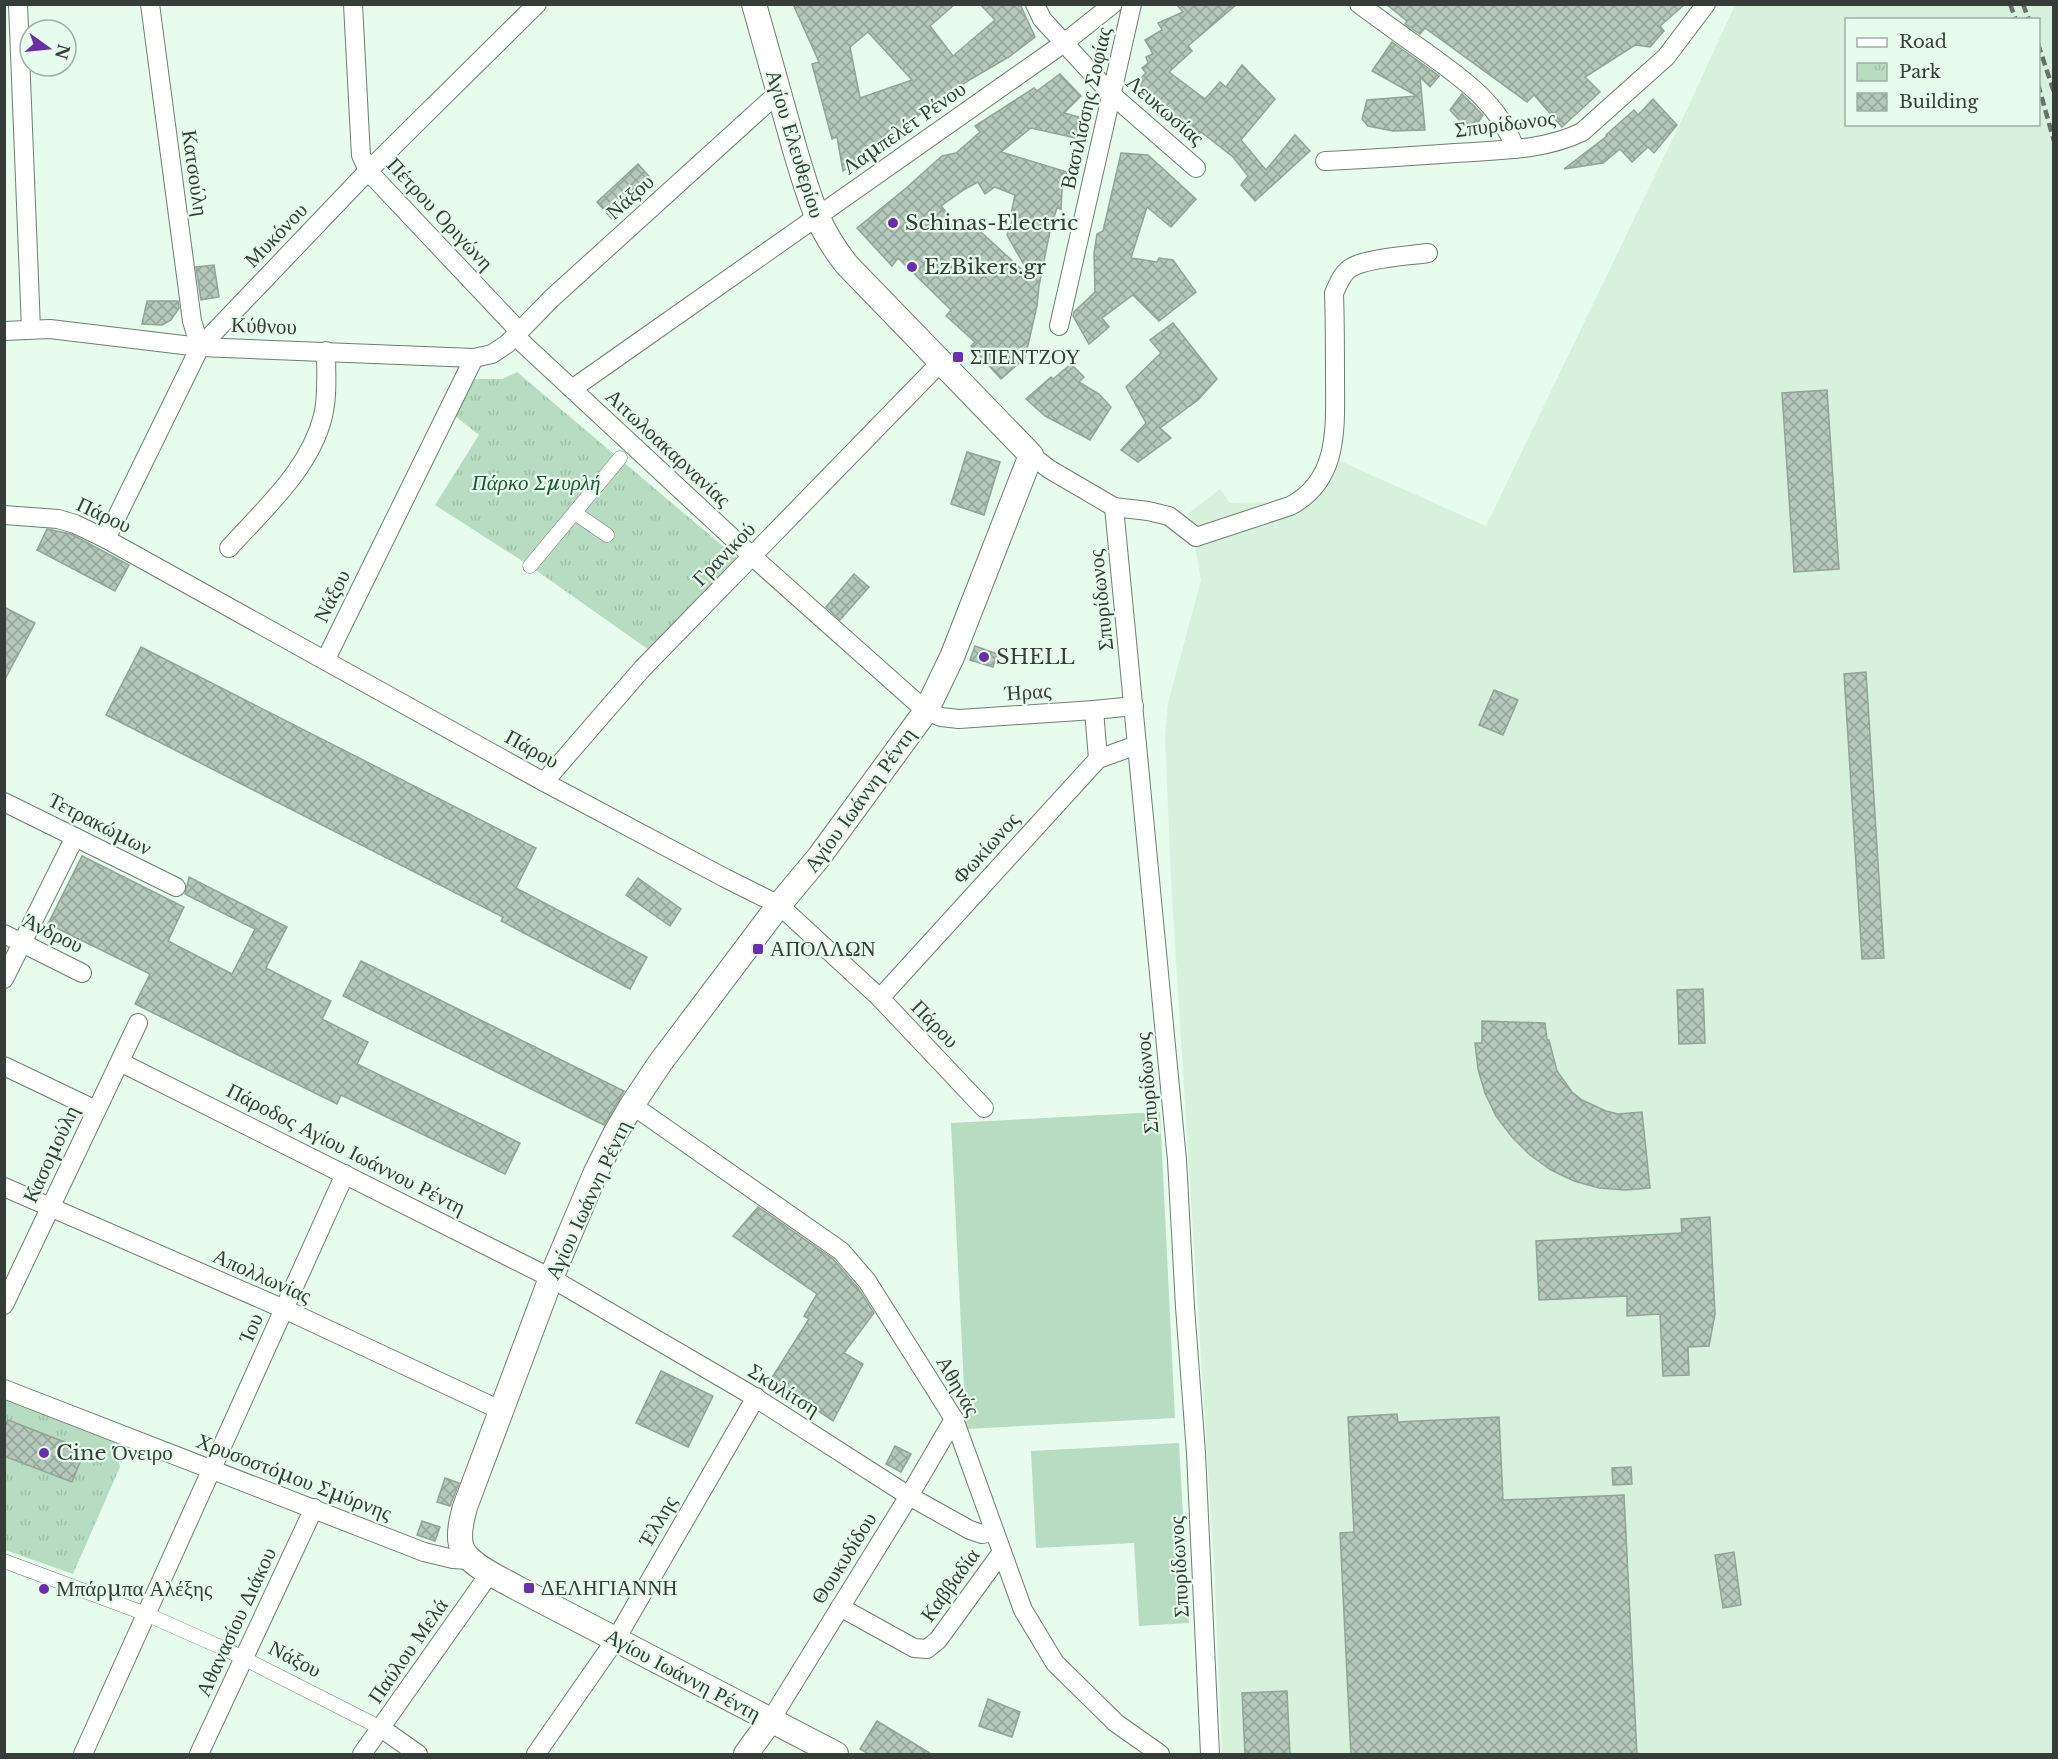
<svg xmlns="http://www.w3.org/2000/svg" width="2058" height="1759" viewBox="0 0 2058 1759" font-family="'Libre Baskerville',serif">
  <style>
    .built { fill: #d7f1dd; fill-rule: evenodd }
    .grass { fill: #b7dcc1 }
    .park { fill: url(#park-tufts) }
    .building { fill: url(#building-cross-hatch); stroke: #91a496; stroke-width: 1.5; fill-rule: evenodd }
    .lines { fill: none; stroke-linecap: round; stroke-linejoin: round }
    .pedestrian-casing { stroke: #6d7e71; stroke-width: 15 }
    .minor-casing { stroke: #6d7e71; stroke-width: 20 }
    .tertiary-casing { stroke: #6d7e71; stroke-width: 26 }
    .pedestrian { stroke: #fff; stroke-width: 14 }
    .minor { stroke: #fff; stroke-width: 18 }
    .tertiary { stroke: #fff; stroke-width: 24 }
    .rail { stroke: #66716a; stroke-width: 4.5; stroke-dasharray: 9 4.5; stroke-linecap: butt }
    .poi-dot { fill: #6a2fa6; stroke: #e7fced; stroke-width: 2 }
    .labels { text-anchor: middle; stroke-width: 4.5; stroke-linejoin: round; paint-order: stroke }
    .street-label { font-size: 21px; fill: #363d38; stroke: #e7fced }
    .poi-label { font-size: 21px; fill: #363d38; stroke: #e7fced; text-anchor: start }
    .park-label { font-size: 21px; font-style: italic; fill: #1c5934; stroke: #e7fced }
  </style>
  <defs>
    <pattern id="park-tufts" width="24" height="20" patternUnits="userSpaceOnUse" patternTransform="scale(1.5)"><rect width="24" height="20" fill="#b7dcc1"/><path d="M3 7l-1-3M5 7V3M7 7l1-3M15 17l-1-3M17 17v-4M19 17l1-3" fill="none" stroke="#9ebea7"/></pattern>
    <pattern id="building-cross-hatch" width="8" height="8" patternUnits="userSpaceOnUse" patternTransform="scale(1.5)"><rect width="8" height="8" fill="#b5c8ba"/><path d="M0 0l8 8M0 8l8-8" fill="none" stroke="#94a498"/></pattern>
  </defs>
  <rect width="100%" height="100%" fill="#e7fced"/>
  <path class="built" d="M1735,5H2053V1754H1222L1214,1566L1171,881L1165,735L1168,703L1201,580L1189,513L1220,489L1230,503L1269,502L1291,495L1310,482L1324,454L1486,526L1689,105ZM1846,20H2038V124H1846Z"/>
  <g class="grass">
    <polygon points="1160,1112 1175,1418 966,1429 951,1123"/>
    <polygon points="1179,1443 1189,1623 1139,1626 1134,1543 1036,1548 1031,1451"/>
  </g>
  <g class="park">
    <polygon points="517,372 738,559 649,650 530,566 435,505 479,435 455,416 474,379 502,379"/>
    <polygon points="5,1395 113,1436 120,1467 73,1574 5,1550"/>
  </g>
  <g class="building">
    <path d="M793,4H955L930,26L953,56L995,20L980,4H1020L1035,37L1009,57L971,79L933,105L843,171L837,137L832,139L812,64L819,62ZM868,32L912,80L860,98L850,47Z"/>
    <polygon points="1176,4 1237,4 1188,46 1192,51 1169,72 1205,99 1220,82 1226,87 1242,65 1275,99 1241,140 1266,170 1295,135 1310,151 1255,201 1241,185 1248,176 1233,157 1201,132 1196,137 1137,82 1146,73 1142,68 1148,63 1146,57 1153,54 1145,40 1162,30 1158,23 1183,12"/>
    <polygon points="1386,4 1685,4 1660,26 1664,31 1650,47 1635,45 1585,77 1600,92 1562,127 1534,95 1527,102 1425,28 1420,34 1405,24 1407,21"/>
    <polygon points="1392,42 1439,76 1430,87 1420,77 1425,130 1393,131 1368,126 1362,119 1367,100 1417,96 1372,71"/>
    <path d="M1060,74L1081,96L1064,113L1079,117L1076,138L1031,128L1001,152L1067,172L1062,190L1061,209L1057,208L1051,226L1039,286L1037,306L1025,358L1001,379L971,346L975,342L946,316L951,310L898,258L892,266L857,228L905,189L942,156L956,153L980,132L975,126L1034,88L1037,91ZM978,182L985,194L995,187L1015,195L1011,214L1014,215L1007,235L1032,279L970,222L961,230L941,206L965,189Z"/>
    <polygon points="1462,94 1483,115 1471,133 1450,110"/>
    <polygon points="1653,99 1677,125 1654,153 1648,147 1632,162 1620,149 1603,163 1564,169 1607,136 1606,135 1634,110 1638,115"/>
    <polygon points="1121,153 1148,155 1196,199 1171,227 1147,207 1131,258 1157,262 1159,258 1173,260 1196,292 1159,321 1133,295 1102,318 1109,327 1089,344 1073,316 1074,312 1095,292 1094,253 1097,234 1103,231"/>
    <polygon points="638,164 654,182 612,219 597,202"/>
    <polygon points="214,265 219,297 201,300 196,267"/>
    <polygon points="147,301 178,301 179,308 171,320 162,325 142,324"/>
    <polygon points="1173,323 1217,379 1198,400 1160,428 1171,438 1138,462 1121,450 1146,423 1126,387 1161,353 1150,340"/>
    <polygon points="1071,364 1084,377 1079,382 1099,394 1111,407 1090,440 1045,416 1026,399 1051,377 1053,379"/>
    <polygon points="1827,390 1839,569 1794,572 1782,393"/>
    <polygon points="967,452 1000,462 984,515 951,504"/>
    <polygon points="47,529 71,534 129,565 115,591 37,550"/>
    <polygon points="854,574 869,587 840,620 826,607"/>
    <polygon points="4,607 35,623 4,681"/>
    <polygon points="975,646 997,654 993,667 970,660"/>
    <polygon points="141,647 536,848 516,888 647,957 630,989 501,921 503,917 106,715"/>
    <polygon points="1866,672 1884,958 1862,959 1844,674"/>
    <polygon points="1494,690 1518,700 1503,735 1479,725"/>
    <polygon points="82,856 184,907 168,941 232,974 255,929 185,894 189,877 287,927 266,968 331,1001 322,1019 368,1042 357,1064 520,1143 505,1174 341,1095 337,1104 135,1004 150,974 48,924"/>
    <polygon points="638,878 681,909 670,926 626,895"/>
    <polygon points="361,961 624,1091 604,1125 343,996"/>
    <polygon points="1703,989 1705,1043 1679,1044 1677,990"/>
    <polygon points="1482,1021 1545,1023 1547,1040 1549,1040 1557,1071 1572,1092 1582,1100 1606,1111 1618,1114 1642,1112 1650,1188 1625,1190 1599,1188 1574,1181 1551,1170 1530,1155 1512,1137 1496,1116 1485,1093 1478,1069 1475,1043 1482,1043"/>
    <polygon points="758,1207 833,1259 858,1288 874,1313 844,1353 863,1364 833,1421 771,1379 809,1319 804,1316 817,1294 733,1236"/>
    <polygon points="1710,1217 1715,1314 1709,1346 1688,1347 1689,1375 1663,1376 1660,1314 1627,1316 1627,1296 1539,1300 1536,1241 1682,1233 1681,1219"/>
    <polygon points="661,1371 713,1396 688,1447 636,1423"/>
    <polygon points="1397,1414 1398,1422 1499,1417 1503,1500 1624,1495 1637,1755 1351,1755 1340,1533 1354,1532 1348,1417"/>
    <polygon points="8,1420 85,1450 72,1482 4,1456 4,1429"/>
    <polygon points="895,1446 911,1454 901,1472 886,1464"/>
    <polygon points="1631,1467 1632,1484 1613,1485 1612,1468"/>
    <polygon points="445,1478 459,1483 450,1506 437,1502"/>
    <polygon points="422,1521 440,1527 435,1541 417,1535"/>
    <polygon points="1734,1552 1741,1605 1723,1608 1715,1555"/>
    <polygon points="1287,1691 1290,1755 1245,1755 1242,1693"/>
    <polygon points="988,1699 1020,1712 1012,1737 979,1726"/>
    <polygon points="877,1721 933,1755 870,1755 860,1749"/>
  </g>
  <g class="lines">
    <g class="pedestrian-casing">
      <g id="pedestrian">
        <polyline points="575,513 607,535"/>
        <polyline points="530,566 620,458"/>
        <polyline points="4,1561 146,1614 225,1649 381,1728"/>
      </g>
    </g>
    <g class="minor-casing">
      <g id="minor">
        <polyline points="18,4 31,329"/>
        <polyline points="150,4 192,321 200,347"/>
        <polyline points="353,4 360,138 361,155 368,171 519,331"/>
        <polyline points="1035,4 1042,19 1111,94 1196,168"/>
        <path d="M1359,4C1382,21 1404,37 1427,53C1464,80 1500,104 1515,149"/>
        <path d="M1325,161C1369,159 1412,156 1455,153C1497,150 1543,151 1582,132L1666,57L1706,4"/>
        <polyline points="1059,326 1132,4"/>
        <polyline points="4,331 50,329 200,347 474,358 492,354 507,344 552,298 778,93"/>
        <polyline points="515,336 753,557 926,711 941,717 959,719 1094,710 1134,706"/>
        <polyline points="572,389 1064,43 1113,4"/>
        <path d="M1031,455L1049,469L1114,507L1148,511L1169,516L1196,537L1290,506C1340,480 1335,426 1335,378C1335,350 1335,321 1334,293C1338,285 1341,275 1349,269C1363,258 1408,256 1428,253"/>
        <polyline points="1114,507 1177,1160 1185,1307 1196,1453 1210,1754"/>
        <polyline points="4,515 58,519 75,524 106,539 544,782 725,878 779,905 880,998 984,1108"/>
        <polyline points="106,539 200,347 368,171 537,4"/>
        <path d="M229,548C264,509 310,469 323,416C328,395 326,372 326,351"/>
        <polyline points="326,659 474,358"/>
        <polyline points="1094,710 1098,759"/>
        <polyline points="544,782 642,669 941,362"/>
        <polyline points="4,802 176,887"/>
        <polyline points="4,934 82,973"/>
        <polyline points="4,979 75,837"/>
        <polyline points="880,998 1098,759 1137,745"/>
        <polyline points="120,1062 551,1278 748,1393 909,1496 970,1530 982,1534 994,1532"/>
        <polyline points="4,1066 96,1110"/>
        <polyline points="632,1105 841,1251 867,1281 954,1419 1023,1610 1055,1663 1116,1723 1160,1754"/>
        <polyline points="4,1187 284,1309 500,1410"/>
        <polyline points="4,1305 138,1023"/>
        <polyline points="4,1389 424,1552 453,1559 468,1560"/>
        <polyline points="840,1607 914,1648 927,1649 938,1640 1002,1552"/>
        <polyline points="770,1721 909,1496 954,1419"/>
        <polyline points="381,1728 418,1754"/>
        <polyline points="83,1754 345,1174"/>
        <polyline points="199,1754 314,1508"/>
        <polyline points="362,1754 490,1573"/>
        <polyline points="536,1754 616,1639 756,1397"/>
      </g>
    </g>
    <g class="tertiary-casing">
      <g id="tertiary">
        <path d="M754,4C768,53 781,101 795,150C809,196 816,226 847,265L1031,455L952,657L926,711L819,857L779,905L660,1063L632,1105L616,1132L596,1172L551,1278L465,1507C462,1518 458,1533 461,1545C465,1564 500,1578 517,1588L836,1754"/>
        <polyline points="746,1754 770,1721"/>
      </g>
    </g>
    <use href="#pedestrian" class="pedestrian"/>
    <use href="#minor" class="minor"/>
    <use href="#tertiary" class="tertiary"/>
    <g class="rail">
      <polyline points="2010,4 2016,20"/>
      <polyline points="2023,4 2029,20"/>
      <polyline points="2038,44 2054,92"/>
      <polyline points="2038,84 2054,141"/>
    </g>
  </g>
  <g class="poi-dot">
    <circle cx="893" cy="223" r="6"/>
    <circle cx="912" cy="267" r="6"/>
    <rect x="952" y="351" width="12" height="12" rx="3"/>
    <circle cx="984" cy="657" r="6"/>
    <rect x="752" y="943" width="12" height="12" rx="3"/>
    <circle cx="44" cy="1453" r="6"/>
    <rect x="523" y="1582" width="12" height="12" rx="3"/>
    <circle cx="44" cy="1589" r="6"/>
  </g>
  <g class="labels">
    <g class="street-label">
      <text transform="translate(1086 108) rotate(-77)" y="7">Βασιλίσσης Σοφίας</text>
      <text transform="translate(1165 110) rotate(41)" y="7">Λευκωσίας</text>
      <text transform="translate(1505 124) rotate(-7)" y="7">Σπυρίδωνος</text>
      <text transform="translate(904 128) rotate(-35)" y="7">Λαμπελέτ Ρένου</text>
      <text transform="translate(795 144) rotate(73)" y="7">Αγίου Ελευθερίου</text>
      <text transform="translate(195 173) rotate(82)" y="7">Κατσούλη</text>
      <text transform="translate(630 197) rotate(-42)" y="7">Νάξου</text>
      <text transform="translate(440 214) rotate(47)" y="7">Πέτρου Οριγώνη</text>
      <text transform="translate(276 235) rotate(-46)" y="7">Μυκόνου</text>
      <text transform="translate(264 326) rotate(2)" y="7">Κύθνου</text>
      <text transform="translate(668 448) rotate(43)" y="7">Αιτωλοακαρνανίας</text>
      <text transform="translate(104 515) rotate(25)" y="7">Πάρου</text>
      <text transform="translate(724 554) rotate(-46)" y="7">Γρανικού</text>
      <text transform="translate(332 596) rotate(-64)" y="7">Νάξου</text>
      <text transform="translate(1101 600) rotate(-96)" y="7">Σπυρίδωνος</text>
      <text transform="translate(1028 692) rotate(-4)" y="7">Ήρας</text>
      <text transform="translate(532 749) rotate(29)" y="7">Πάρου</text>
      <text transform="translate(860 800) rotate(-54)" y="7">Αγίου Ιωάννη Ρέντη</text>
      <text transform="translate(100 824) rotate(27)" y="7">Τετρακώμων</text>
      <text transform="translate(986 848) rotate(-48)" y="7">Φωκίωνος</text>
      <text transform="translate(53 933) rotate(26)" y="7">Άνδρου</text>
      <text transform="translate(935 1024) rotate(46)" y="7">Πάρου</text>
      <text transform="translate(1147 1083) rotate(-95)" y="7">Σπυρίδωνος</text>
      <text transform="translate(346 1149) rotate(27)" y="7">Πάροδος Αγίου Ιωάννου Ρέντη</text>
      <text transform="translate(51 1154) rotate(-65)" y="7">Κασομούλη</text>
      <text transform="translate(588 1200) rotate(-65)" y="7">Αγίου Ιωάννη Ρέντη</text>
      <text transform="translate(262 1276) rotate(24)" y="7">Απολλωνίας</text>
      <text transform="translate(251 1328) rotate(-66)" y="7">Ίου</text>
      <text transform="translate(958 1386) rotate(60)" y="7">Αθηνάς</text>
      <text transform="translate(784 1390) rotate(32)" y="7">Σκυλίτση</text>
      <text transform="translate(294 1477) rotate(21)" y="7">Χρυσοστόμου Σμύρνης</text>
      <text transform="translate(658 1521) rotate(-60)" y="7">Έλλης</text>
      <text transform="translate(844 1558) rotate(-58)" y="7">Θουκυδίδου</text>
      <text transform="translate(1179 1567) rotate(-93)" y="7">Σπυρίδωνος</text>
      <text transform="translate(950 1585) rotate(-54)" y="7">Καββαδία</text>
      <text transform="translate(236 1622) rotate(-65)" y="7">Αθανασίου Διάκου</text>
      <text transform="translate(408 1651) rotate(-55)" y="7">Παύλου Μελά</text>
      <text transform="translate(295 1659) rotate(27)" y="7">Νάξου</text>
      <text transform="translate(683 1675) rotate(28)" y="7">Αγίου Ιωάννη Ρέντη</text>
    </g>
    <g class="poi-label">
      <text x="905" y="230">Schinas-Electric</text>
      <text x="924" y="274">EzBikers.gr</text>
      <text x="970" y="364">ΣΠΕΝΤΖΟΥ</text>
      <text x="996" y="664">SHELL</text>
      <text x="770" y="956">ΑΠΟΛΛΩΝ</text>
      <text x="56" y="1460">Cine Όνειρο</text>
      <text x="541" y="1595">ΔΕΛΗΓΙΑΝΝΗ</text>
      <text x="56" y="1596">Μπάρμπα Αλέξης</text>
    </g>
    <g class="park-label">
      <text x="536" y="490">Πάρκο Σµυρλή</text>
    </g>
  </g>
  <rect width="2058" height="1759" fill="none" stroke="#363d38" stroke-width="12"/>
  <rect x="1845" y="18" width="195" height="108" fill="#e7fced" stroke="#a0b0a5" stroke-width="1.5"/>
  <rect x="1857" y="38" width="30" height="9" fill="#ffffff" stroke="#a0b0a5" stroke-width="1.5"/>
  <text x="1899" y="48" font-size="18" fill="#363d38">Road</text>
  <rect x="1857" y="63" width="30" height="18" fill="url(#park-tufts)" stroke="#a0b0a5" stroke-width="1.5"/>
  <text x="1899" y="78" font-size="18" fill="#363d38">Park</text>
  <rect x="1857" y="93" width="30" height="18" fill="url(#building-cross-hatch)" stroke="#a0b0a5" stroke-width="1.5"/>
  <text x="1899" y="108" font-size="18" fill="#363d38">Building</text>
  <g transform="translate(48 48) rotate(105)"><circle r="28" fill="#e7fced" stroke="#a0b0a5" stroke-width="1.5"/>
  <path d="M0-4.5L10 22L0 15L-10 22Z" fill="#6a2fa6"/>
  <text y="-9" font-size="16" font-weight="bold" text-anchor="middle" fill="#363d38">N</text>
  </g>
</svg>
